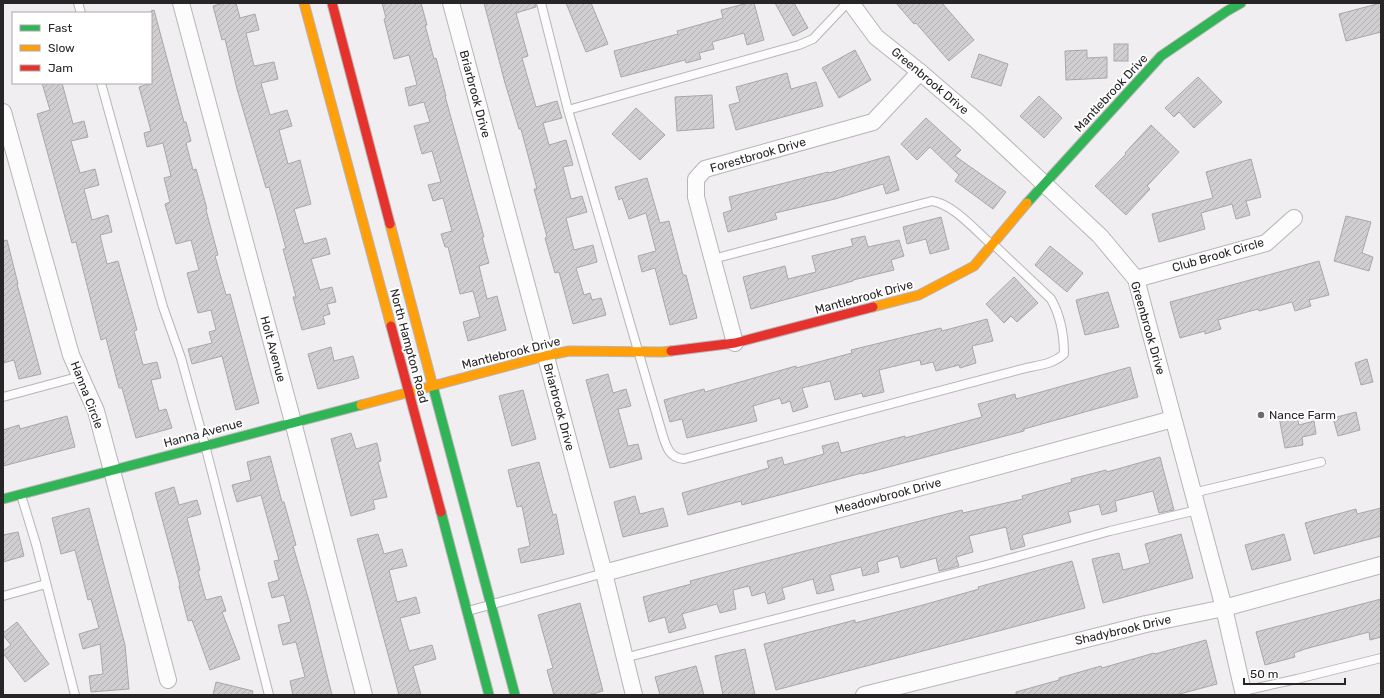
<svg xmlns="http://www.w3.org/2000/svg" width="1384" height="698" viewBox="0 0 1384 698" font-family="Rubik,sans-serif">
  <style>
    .building { fill: url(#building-hatch); stroke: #a9a8a9 }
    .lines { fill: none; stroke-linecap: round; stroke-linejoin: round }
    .lane-casing { stroke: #b7b5b7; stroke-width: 10 }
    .street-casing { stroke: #b7b5b7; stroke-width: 18 }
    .fast-casing { stroke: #b7b5b7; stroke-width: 11 }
    .slow-casing { stroke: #b7b5b7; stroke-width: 11 }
    .jam-casing { stroke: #b7b5b7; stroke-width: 11 }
    .lane { stroke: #fdfcfd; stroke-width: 8 }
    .street { stroke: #fdfcfd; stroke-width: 16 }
    .fast { stroke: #30b455; stroke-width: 9 }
    .slow { stroke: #ff9f0a; stroke-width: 9 }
    .jam { stroke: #e5322d; stroke-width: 9 }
    .poi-dot { fill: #6d6b6d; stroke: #fff; stroke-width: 1.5 }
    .labels { text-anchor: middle; stroke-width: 4; stroke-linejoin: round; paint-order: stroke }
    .street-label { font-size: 12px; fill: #272526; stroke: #fff }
    .poi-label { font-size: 12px; fill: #272526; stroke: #fff; text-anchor: start }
  </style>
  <defs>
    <pattern id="building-hatch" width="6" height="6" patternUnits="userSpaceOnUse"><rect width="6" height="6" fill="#d0ced0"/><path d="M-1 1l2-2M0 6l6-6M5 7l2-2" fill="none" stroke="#b3b1b2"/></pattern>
  </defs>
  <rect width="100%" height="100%" fill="#f0eef0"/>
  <g class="building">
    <polygon points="224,3 236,3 240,18 255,14 259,30 246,33 254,66 274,62 278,79 261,83 270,115 287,110 292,126 279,130 288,164 300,160 311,204 294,209 304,244 326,238 330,254 311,259 320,290 332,287 336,302 327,304 330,314 323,316 325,324 302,330 293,297 296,297 283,249 286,249 269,187 266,188 237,89 225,39 222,40 213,6"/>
    <polygon points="382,3 421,3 427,25 425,25 434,59 436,58 446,96 445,96 484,237 482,237 489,263 479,266 487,299 497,296 506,330 468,341 463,322 480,317 473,291 460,294 448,247 445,247 441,234 452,231 443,198 433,201 428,185 441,182 432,151 422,154 414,126 430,122 424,102 409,106 405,88 417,85 409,55 394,59 384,19 386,18"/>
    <polygon points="484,3 536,3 536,7 516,13 528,56 522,58 536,107 557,101 562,118 543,123 549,145 566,140 573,165 563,167 571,199 582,196 587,212 566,218 574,250 593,245 597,262 576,268 584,295 590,293 592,300 601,298 606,315 573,324 559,272 555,273 545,238 547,237 534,189 537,189 521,129 519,129 505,83"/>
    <polygon points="566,3 591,3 608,44 586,52"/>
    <polygon points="748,3 754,3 764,40 747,45 744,33 712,42 714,49 699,53 701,59 686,63 685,60 621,77 614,51 678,34 677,31 723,18 721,10"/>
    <polygon points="775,3 794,3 808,28 793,36"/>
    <polygon points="896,3 942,3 974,40 949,61 916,23 914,24"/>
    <polygon points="1381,3 1381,32 1346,41 1339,14"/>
    <polygon points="154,10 184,122 186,122 191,141 186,143 193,170 196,169 207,209 206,210 218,255 215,256 226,295 230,294 259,403 236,410 222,356 192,364 188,349 212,343 209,332 216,330 211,310 198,313 187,273 199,270 191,240 176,244 165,204 170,202 164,178 171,176 163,143 147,147 144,133 151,131 139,87 151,83 151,11"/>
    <rect x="1114" y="44" width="14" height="17"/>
    <polygon points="855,50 871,80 839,98 822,68"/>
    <polygon points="1087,50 1087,58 1107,57 1107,78 1066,80 1065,51"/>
    <polygon points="979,54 1008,64 1001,86 971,77"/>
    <polygon points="787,73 791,89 816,82 823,106 736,130 729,105 740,102 736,87"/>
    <polygon points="1198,77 1222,102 1194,128 1179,112 1174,117 1165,108"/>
    <polygon points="42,83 62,83 73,124 84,121 88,137 71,141 80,173 95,169 99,185 84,189 92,220 108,215 112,232 100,235 107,264 118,261 137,330 134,331 143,365 157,362 161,378 151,380 159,411 166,409 172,428 136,438 122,388 119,388 106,338 101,340 76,242 72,243 37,114 50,110"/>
    <polygon points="712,95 714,128 677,131 675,97"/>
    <polygon points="1039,96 1062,118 1044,138 1020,116"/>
    <polygon points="636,108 665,135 640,160 612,134"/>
    <polygon points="926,118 961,150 955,156 1006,192 993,209 955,181 959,175 930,147 917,160 901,144"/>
    <polygon points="1151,125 1179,152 1147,186 1150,189 1126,215 1095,186 1126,154 1125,153"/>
    <polygon points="889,156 899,190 886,194 883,184 835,199 775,213 777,219 728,232 723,213 732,210 729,197 828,172 829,173"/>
    <polygon points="1251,159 1261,197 1246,201 1250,215 1236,219 1232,204 1201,213 1205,229 1159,242 1152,214 1213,198 1206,172"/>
    <polygon points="647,178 660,223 669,221 683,275 686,275 697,318 670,325 655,268 642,272 638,256 656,251 646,213 629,219 622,198 619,200 615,187"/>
    <polygon points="1346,216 1371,222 1362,253 1373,257 1369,271 1334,261"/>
    <polygon points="941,217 949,249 930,254 926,239 907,244 903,227"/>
    <polygon points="865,236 868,247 899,240 904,256 891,260 894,270 853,280 853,281 751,309 743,277 785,266 788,279 816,272 812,256 853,246 851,239"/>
    <polygon points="7,240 18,284 17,284 41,374 19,379 14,360 3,363 3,241"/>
    <polygon points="1050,246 1083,273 1067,292 1035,265"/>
    <polygon points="1319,261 1329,295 1309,300 1311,306 1295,311 1292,302 1259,311 1258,309 1218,320 1221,329 1205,334 1205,331 1180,338 1170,302"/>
    <polygon points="1014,277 1038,303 1017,322 1011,316 1004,323 986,304"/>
    <polygon points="1108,292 1119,327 1085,335 1076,300"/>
    <polygon points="987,319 993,341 972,346 976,363 960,368 959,365 936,371 933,362 921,365 920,360 879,370 884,392 863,397 862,393 835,400 830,381 802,388 808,407 793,412 790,401 782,404 780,398 753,406 757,421 687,438 682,419 670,422 664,400 704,389 705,392 796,366 796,368 852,353 851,350 941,328 942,331"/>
    <polygon points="331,347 334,361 353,356 359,378 318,389 308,354"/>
    <polygon points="1367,359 1373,382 1361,385 1355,363"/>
    <polygon points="1130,367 1138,397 1024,429 1024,431 862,474 862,473 742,505 741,501 688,515 682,493 769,468 767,461 782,457 784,465 824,454 822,446 838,442 841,453 905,436 905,438 982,417 978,404 1015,394 1016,399"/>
    <polygon points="608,374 613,393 626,389 631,406 618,409 628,446 638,444 642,459 610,468 586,380"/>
    <polygon points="523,390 536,439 512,446 499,396"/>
    <polygon points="1356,412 1360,430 1338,436 1333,418"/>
    <polygon points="1296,413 1299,425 1314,421 1316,434 1302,437 1303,445 1285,448 1279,417"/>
    <polygon points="67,416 75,447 3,466 3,430 19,425 20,429"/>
    <polygon points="351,433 356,449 377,443 381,461 378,462 387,497 373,500 375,509 351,516 331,439"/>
    <polygon points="270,456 282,502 284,502 296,545 293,546 309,601 332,695 293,695 290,681 305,677 296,642 283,645 278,625 291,622 284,595 272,598 268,583 279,580 274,561 279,560 261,495 237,502 232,485 251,480 247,462"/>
    <polygon points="1160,457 1174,510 1159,513 1153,491 1115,501 1117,511 1102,515 1099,504 1068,512 1071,522 1022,535 1025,546 1011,550 1006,527 969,536 973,552 956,557 959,566 939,571 936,558 901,568 898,556 877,562 879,572 863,576 861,567 830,575 834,590 817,594 813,579 782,588 785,599 768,604 765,592 752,596 749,586 733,590 736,609 720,613 717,604 682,614 686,628 669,633 665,617 649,622 643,597 691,584 690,581 962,510 963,513 1023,499 1022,496 1072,482 1071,479 1106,470 1107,472"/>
    <polygon points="539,462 553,515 556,514 564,554 521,563 518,549 530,546 522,506 517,507 508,470"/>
    <polygon points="174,487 179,505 197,500 201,514 187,518 200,570 198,571 206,600 221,596 226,611 222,612 240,659 210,670 192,620 188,621 179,586 180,585 155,493"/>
    <polygon points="635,496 640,514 663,508 668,526 623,537 614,502"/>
    <polygon points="89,508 125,645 129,689 91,692 89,676 103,674 100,644 83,649 79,634 99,628 91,599 88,600 75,550 61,554 52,518"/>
    <polygon points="1381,508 1381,536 1314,554 1305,523 1356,509 1357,514"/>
    <polygon points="18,532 24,556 3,562 3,535"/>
    <polygon points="378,534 384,554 402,549 407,566 389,570 397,602 416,597 420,613 400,618 409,651 432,645 436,659 413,666 421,695 399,695 357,539"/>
    <polygon points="1181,534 1193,578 1103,603 1092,559 1119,553 1123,570 1150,563 1145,544"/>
    <polygon points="1284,534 1291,560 1252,570 1245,545"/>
    <polygon points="1072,561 1085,608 776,690 764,644 855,620 855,623 923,605 979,589 978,587"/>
    <polygon points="1381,599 1381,637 1370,640 1369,632 1305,649 1294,653 1295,657 1265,665 1256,632"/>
    <polygon points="580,603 603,691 589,695 554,695 547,670 553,668 538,615"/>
    <polygon points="17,622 49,664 25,682 3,653 3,651 11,645 3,635 3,633"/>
    <polygon points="1206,640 1217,684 1176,695 1016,695 1016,692 1059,680 1059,678 1101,666 1102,668 1154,653 1155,654"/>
    <polygon points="745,649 755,695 723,695 715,656"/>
    <polygon points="696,666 704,695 660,695 655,677"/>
    <polygon points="216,682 253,691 252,695 213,695"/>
  </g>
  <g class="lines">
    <g class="lane-casing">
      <g id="lane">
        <polyline points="78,3 81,13"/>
        <path d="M541,3L568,110L662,433C666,446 669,458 684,459L1026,368C1040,365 1053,364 1064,354C1064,335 1060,315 1051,299L994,245"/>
        <polyline points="101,83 163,307 181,358 205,445 269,695"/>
        <polyline points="568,110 799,45 813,39 847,3"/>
        <path d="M713,259L932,201C953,204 975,230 991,244"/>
        <polyline points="3,397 81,376"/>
        <polyline points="1193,493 1321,462"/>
        <polyline points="21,495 36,544 75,695"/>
        <polyline points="3,596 46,584"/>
        <polyline points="468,611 604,573"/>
        <polyline points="624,658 990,564 1110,531 1197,510"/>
        <polyline points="1243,691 1297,679 1381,658"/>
      </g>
    </g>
    <g class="street-casing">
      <g id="street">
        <polyline points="181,3 293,422 364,695"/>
        <polyline points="451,3 604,573 634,695"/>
        <polyline points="851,3 876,37 920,72 977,121 1100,236 1136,279 1224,608 1243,691"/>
        <polyline points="3,112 71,355 96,411 168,680"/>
        <polyline points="1136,279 1266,243 1294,218"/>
        <polyline points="735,343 696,197 696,179 705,169 873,122 920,72"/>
        <polyline points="604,573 1173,419"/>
        <polyline points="864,695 1146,624 1224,608 1381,565"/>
      </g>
    </g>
    <g class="fast-casing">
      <g id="fast">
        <polyline points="1027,203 1161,56 1227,11 1241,3"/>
        <polyline points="432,383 515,695"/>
        <polyline points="3,499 361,405"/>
        <polyline points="441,512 489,695"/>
      </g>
    </g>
    <g class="slow-casing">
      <g id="slow">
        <polyline points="304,3 391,326"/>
        <polyline points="390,224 432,383"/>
        <polyline points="873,307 919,295 974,266 1027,203"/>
        <polyline points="361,405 545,356 569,351 662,352 671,351"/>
      </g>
    </g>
    <g class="jam-casing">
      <g id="jam">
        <polyline points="332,3 390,224"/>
        <polyline points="391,326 441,512"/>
        <polyline points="671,351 735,343 873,307"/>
      </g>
    </g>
    <use href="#lane" class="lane"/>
    <use href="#street" class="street"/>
    <use href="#fast" class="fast"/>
    <use href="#slow" class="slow"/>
    <use href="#jam" class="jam"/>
  </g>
  <circle class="poi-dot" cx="1261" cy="415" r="4"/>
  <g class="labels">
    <g class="street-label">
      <text transform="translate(930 81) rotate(40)" y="4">Greenbrook Drive</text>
      <text transform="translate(1111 93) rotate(-47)" y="4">Mantlebrook Drive</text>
      <text transform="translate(475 94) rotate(75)" y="4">Briarbrook Drive</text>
      <text transform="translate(758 155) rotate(-16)" y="4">Forestbrook Drive</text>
      <text transform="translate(1218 255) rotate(-16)" y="4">Club Brook Circle</text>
      <text transform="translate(864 297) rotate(-15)" y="4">Mantlebrook Drive</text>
      <text transform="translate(1148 328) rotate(74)" y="4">Greenbrook Drive</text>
      <text transform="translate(409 346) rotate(75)" y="4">North Hampton Road</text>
      <text transform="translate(273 349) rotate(75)" y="4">Holt Avenue</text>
      <text transform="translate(511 353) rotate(-14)" y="4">Mantlebrook Drive</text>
      <text transform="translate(87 395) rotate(69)" y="4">Hanna Circle</text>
      <text transform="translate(559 407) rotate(75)" y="4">Briarbrook Drive</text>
      <text transform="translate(203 433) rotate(-15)" y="4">Hanna Avenue</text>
      <text transform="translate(888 496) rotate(-15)" y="4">Meadowbrook Drive</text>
      <text transform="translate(1123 630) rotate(-13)" y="4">Shadybrook Drive</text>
    </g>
    <g class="poi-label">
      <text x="1269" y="419">Nance Farm</text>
    </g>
  </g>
  <rect width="1384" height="698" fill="none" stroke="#272526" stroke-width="8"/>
  <rect x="12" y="12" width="140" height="72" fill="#ffffff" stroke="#a9a8a8"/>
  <rect x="20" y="25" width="20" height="6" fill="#30b455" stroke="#a9a8a8"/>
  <text x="48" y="32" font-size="12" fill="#272526">Fast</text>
  <rect x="20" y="45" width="20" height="6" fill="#ff9f0a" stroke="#a9a8a8"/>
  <text x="48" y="52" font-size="12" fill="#272526">Slow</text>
  <rect x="20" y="65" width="20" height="6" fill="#e5322d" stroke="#a9a8a8"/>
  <text x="48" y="72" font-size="12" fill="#272526">Jam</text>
  <path d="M1244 678v6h101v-6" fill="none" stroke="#272526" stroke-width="2"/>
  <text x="1250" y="678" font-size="12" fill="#272526" stroke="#ffffff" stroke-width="3" paint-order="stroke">50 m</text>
</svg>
